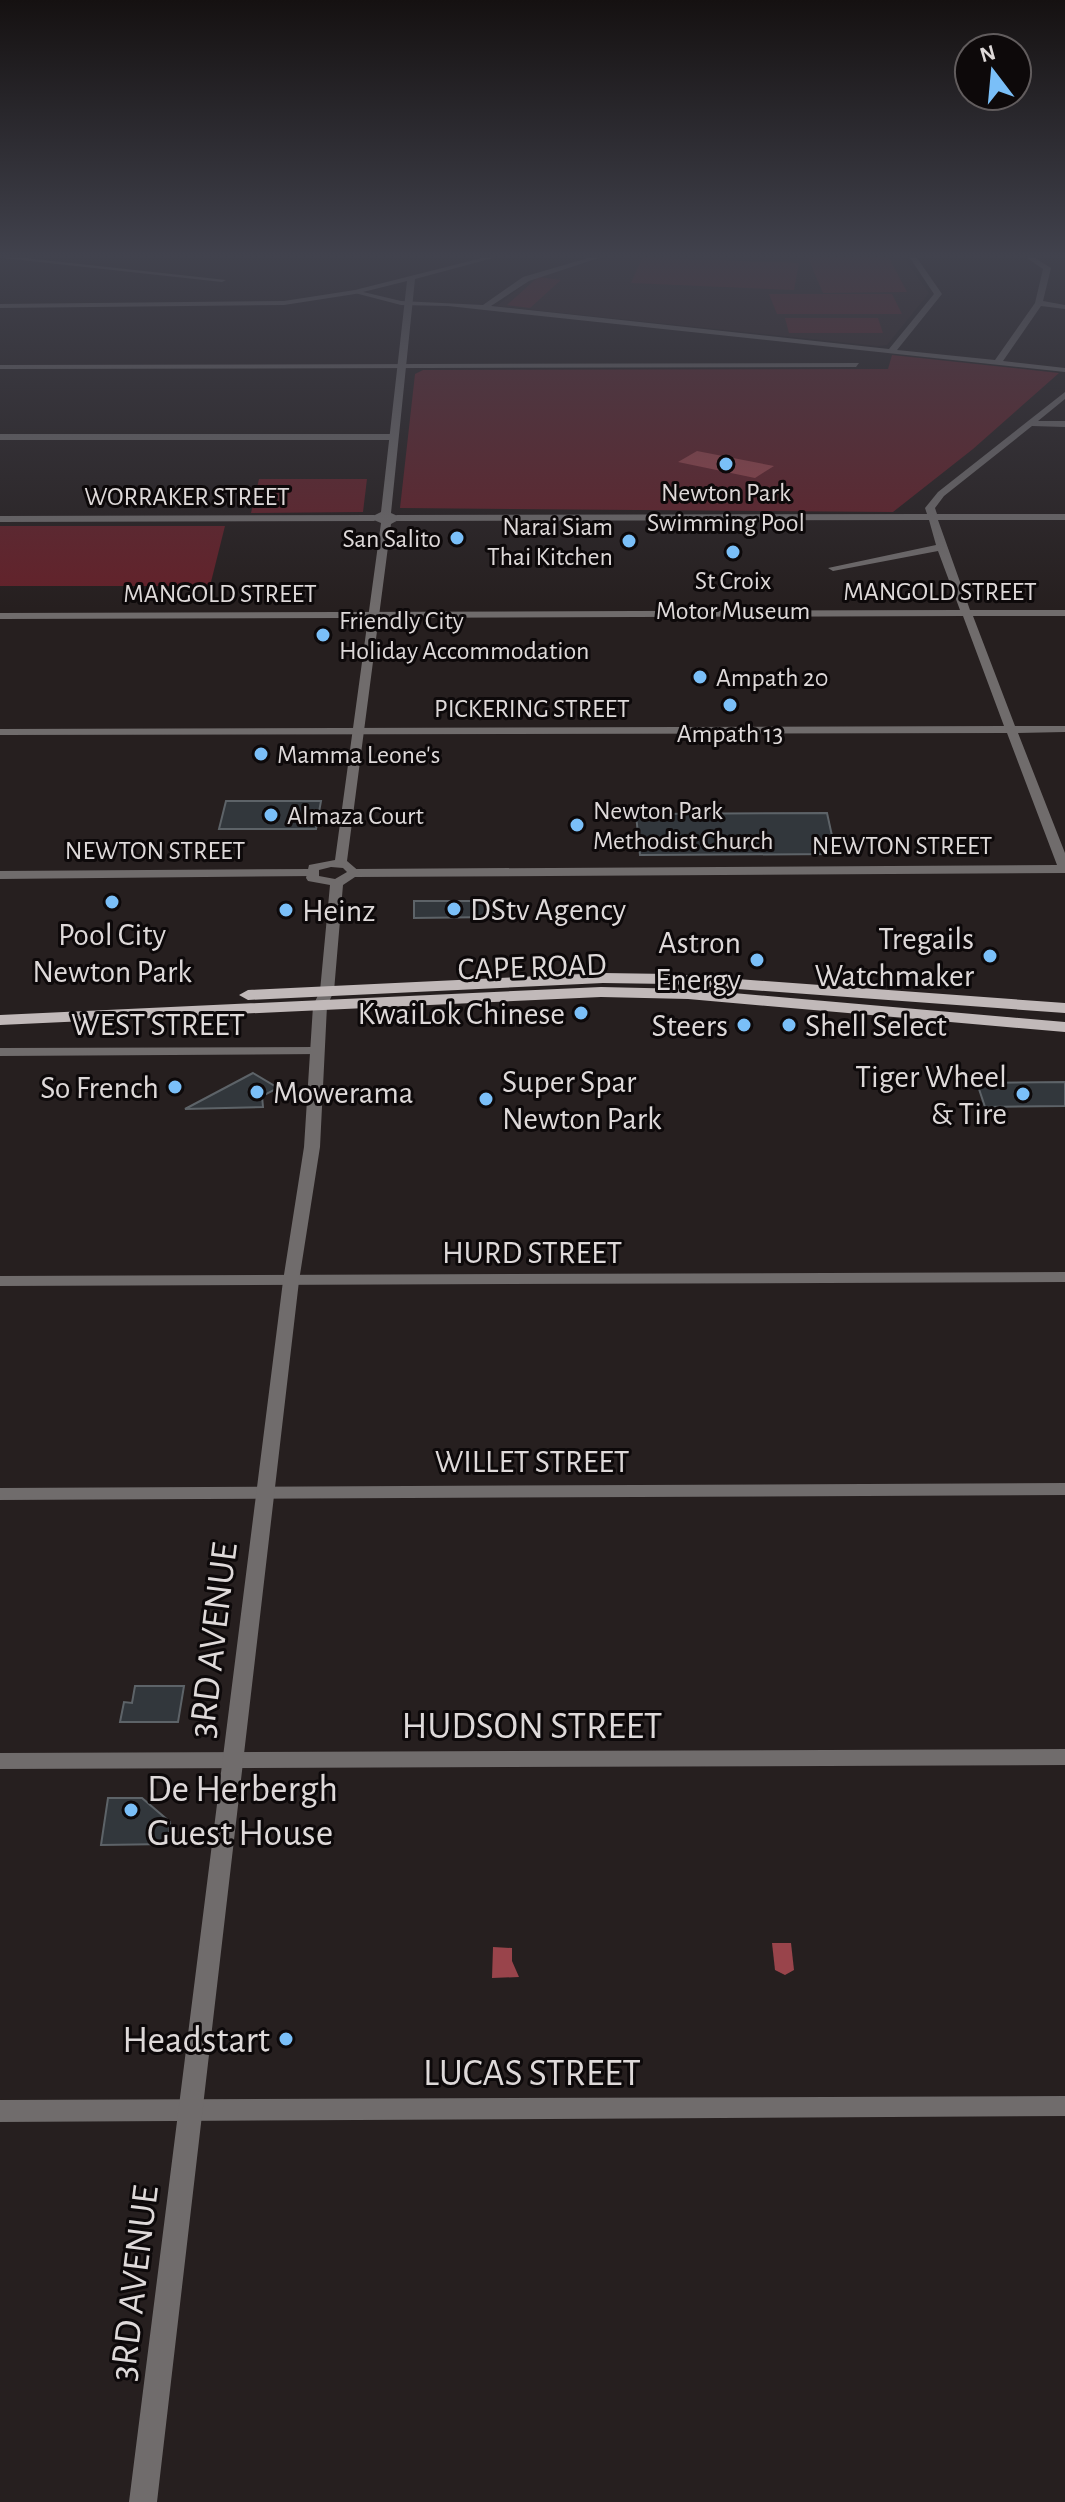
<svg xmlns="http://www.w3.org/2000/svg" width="1065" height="2502" viewBox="0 0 1065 2502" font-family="'Alegreya Sans',sans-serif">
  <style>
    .built { fill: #332525 }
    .green { fill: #642129 }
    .water { fill: #99444b }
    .building { fill: #32373c; stroke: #5d6368; stroke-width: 2 }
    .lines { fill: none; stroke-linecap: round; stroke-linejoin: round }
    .minor { fill: #706c6c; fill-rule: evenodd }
    .tertiary { fill: #706c6c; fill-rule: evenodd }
    .primary { fill: #c1b9b9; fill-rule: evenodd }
    .poi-dot { fill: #7abff8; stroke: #0d090a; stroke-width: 3 }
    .labels { text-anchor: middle; stroke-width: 6; stroke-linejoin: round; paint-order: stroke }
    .far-poi-label { font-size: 26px; fill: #ded9d9; stroke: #0d090a; text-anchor: start }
    .far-street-label { font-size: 26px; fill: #ded9d9; stroke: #0d090a }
    .poi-label { font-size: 32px; fill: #ded9d9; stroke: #0d090a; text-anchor: end }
    .street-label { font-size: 32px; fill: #ded9d9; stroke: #0d090a }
    .near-street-label { font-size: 38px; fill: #ded9d9; stroke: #0d090a }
    .near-poi-label { font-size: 38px; fill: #ded9d9; stroke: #0d090a; text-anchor: start }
  </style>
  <rect width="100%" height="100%" fill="#261f1f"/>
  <polygon class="built" points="605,258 904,258 929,293 887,345 878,346 497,306 531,279"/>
  <g class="green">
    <polygon points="642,258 652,258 799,263 794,290 631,283"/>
    <polygon points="808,258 889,258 907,292 823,293"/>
    <polygon points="538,277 561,280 530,308 507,305"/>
    <polygon points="769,294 892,294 902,314 777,314"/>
    <polygon points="785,318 878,318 883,333 789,333"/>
    <polygon points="892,355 1059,373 973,449 893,512 400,508 415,374 423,370 888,369"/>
    <polygon points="259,479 367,479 363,512 251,513"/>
    <polygon points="0,526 225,526 210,586 0,586"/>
  </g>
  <g class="water">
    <polygon points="697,451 774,466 755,478 678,462"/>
    <polygon points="772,1943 791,1943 794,1970 785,1975 775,1970"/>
    <polygon points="493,1947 512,1948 512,1961 519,1977 492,1978"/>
  </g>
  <g class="building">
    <polygon points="226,801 321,801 316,829 219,829"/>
    <polygon points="827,813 836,854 640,855 636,814"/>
    <polygon points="414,901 494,901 494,917 414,918"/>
    <polygon points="253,1073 278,1088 262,1096 263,1107 185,1109"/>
    <polygon points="1065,1082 1065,1106 985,1107 977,1083"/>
    <polygon points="135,1686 184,1686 178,1722 120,1722 124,1702 132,1703"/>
    <polygon points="108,1798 142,1798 170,1822 168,1844 101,1845"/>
  </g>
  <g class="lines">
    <g class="minor">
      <polygon points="3,258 25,258 226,280 222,282"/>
      <polygon points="588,258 599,258 529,281 491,306 889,349 934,294 910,258 917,258 942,294 897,350 995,360 1035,303 1043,269 1027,258 1035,258 1051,268 1043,301 1065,305 1065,309 1041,306 1003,361 1065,368 1065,372 448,306 401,305 351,292 355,290 401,301 483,305 523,277"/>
      <polygon points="859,363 856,367 0,369 0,365"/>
      <polygon points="1065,392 1065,399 1038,421 1065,421 1065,427 1032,426 944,496 935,508 937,514 1065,514 1065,520 938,520 970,610 1065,610 1065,616 973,616 1015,726 1065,726 1065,732 1018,733 1065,853 1065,873 355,877 349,873 355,869 1057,865 1007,733 0,735 0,729 1004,726 963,616 0,619 0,613 960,610 938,551 833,571 828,568 936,545 929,520 397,521 392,518 397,515 927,514 925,508 938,492"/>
      <polygon points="0,434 394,434 398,437 394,440 0,440"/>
      <polygon points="0,516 374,515 379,518 374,521 0,522"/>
      <polygon points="310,869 314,870 314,876 0,879 0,871"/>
      <polygon points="316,1047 321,1048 323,1051 321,1054 0,1056 0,1048"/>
      <polygon points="1065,1272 1065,1282 0,1286 0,1276"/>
      <polygon points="1065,1483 1065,1495 0,1500 0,1488"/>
      <polygon points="1065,1749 1065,1765 0,1769 0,1753"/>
      <polygon points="1065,2096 1065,2116 0,2122 0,2100"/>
    </g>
    <path class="tertiary" d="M482,258H493L415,279L391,513L402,518L391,524L347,861L361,873L343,885L334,991L327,1006L320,1147L299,1281L157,2502H129L283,1281L304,1147L313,1006L320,991L330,885L308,881L306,878L309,865L335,860L381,523L369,518L381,512L407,281L355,294L284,305L0,308V304L284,301L355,290ZM331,867L343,868L347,872L335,879L319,876V870Z"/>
    <g class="primary">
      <polygon points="603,973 670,974 1065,1003 1065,1013 670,984 603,983 248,1000 239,995 248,990"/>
      <polygon points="601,987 688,989 1065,1022 1065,1032 688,999 601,997 0,1025 0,1015"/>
    </g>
  </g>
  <linearGradient id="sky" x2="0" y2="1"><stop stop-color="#151111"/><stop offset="0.42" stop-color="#41424d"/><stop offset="1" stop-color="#41424d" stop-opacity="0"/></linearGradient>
  <rect width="1065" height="608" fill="url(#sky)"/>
  <g class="poi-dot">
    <circle cx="726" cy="464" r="8"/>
    <circle cx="457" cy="538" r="8"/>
    <circle cx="629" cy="541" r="8"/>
    <circle cx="733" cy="552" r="8"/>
    <circle cx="323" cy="635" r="8"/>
    <circle cx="700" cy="677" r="8"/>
    <circle cx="730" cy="705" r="8"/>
    <circle cx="261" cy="754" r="8"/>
    <circle cx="271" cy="815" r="8"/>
    <circle cx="577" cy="825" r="8"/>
    <circle cx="112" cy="902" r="8"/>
    <circle cx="454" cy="909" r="8"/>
    <circle cx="286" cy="910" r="8"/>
    <circle cx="990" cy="956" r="8"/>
    <circle cx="757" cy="960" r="8"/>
    <circle cx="581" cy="1013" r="8"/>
    <circle cx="744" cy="1025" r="8"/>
    <circle cx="789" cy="1025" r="8"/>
    <circle cx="175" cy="1087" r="8"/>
    <circle cx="257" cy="1092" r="8"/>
    <circle cx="1023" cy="1094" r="8"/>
    <circle cx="486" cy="1099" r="8"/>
    <circle cx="131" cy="1810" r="8"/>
    <circle cx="286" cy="2039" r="8"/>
  </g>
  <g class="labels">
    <g class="far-poi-label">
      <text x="726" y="501" text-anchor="middle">Newton Park<tspan x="726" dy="30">Swimming Pool</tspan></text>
      <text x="613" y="535" text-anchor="end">Narai Siam<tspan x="613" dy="30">Thai Kitchen</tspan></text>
      <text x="441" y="547" text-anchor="end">San Salito</text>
      <text x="733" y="589" text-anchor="middle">St Croix<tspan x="733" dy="30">Motor Museum</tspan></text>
      <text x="339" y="629">Friendly City<tspan x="339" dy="30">Holiday Accommodation</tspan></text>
      <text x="716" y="686">Ampath 20</text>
      <text x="730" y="742" text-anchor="middle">Ampath 13</text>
      <text x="277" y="763">Mamma Leone's</text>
      <text x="593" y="819">Newton Park<tspan x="593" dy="30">Methodist Church</tspan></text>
      <text x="287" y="824">Almaza Court</text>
    </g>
    <g class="far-street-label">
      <text x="187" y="505">WORRAKER STREET</text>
      <text x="940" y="600">MANGOLD STREET</text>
      <text x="220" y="602">MANGOLD STREET</text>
      <text x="532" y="717">PICKERING STREET</text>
      <text x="902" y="854">NEWTON STREET</text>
      <text x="155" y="859">NEWTON STREET</text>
    </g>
    <g class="poi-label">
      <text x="470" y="920" text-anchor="start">DStv Agency</text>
      <text x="302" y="921" text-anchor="start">Heinz</text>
      <text x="112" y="945" text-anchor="middle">Pool City<tspan x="112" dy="37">Newton Park</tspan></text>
      <text x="974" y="949">Tregails<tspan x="974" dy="37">Watchmaker</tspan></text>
      <text x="741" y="953">Astron<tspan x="741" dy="37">Energy</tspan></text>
      <text x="565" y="1024">KwaiLok Chinese</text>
      <text x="728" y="1036">Steers</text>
      <text x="805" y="1036" text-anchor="start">Shell Select</text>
      <text x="1007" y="1087">Tiger Wheel<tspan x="1007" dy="37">&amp; Tire</tspan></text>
      <text x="502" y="1092" text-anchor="start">Super Spar<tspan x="502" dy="37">Newton Park</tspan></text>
      <text x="159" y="1098">So French</text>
      <text x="273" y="1103" text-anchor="start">Mowerama</text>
    </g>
    <g class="street-label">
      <text transform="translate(532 966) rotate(-2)" y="11">CAPE ROAD</text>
      <text x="158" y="1035">WEST STREET</text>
      <text x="532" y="1263">HURD STREET</text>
      <text x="532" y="1472">WILLET STREET</text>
    </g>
    <g class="near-street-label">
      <text transform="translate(212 1640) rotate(-83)" y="13">3RD AVENUE</text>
      <text x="532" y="1738">HUDSON STREET</text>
      <text x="532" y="2085">LUCAS STREET</text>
      <text transform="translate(133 2283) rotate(-83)" y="13">3RD AVENUE</text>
    </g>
    <g class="near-poi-label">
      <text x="147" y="1801">De Herbergh<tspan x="147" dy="44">Guest House</tspan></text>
      <text x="270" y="2052" text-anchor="end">Headstart</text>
    </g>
  </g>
  <g transform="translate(993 72) rotate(344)"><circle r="38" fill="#0d090a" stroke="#615c5d" stroke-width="2"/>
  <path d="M0-6L14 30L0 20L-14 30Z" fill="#7abff8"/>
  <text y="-12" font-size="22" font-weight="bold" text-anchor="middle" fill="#ded9d9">N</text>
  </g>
</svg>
